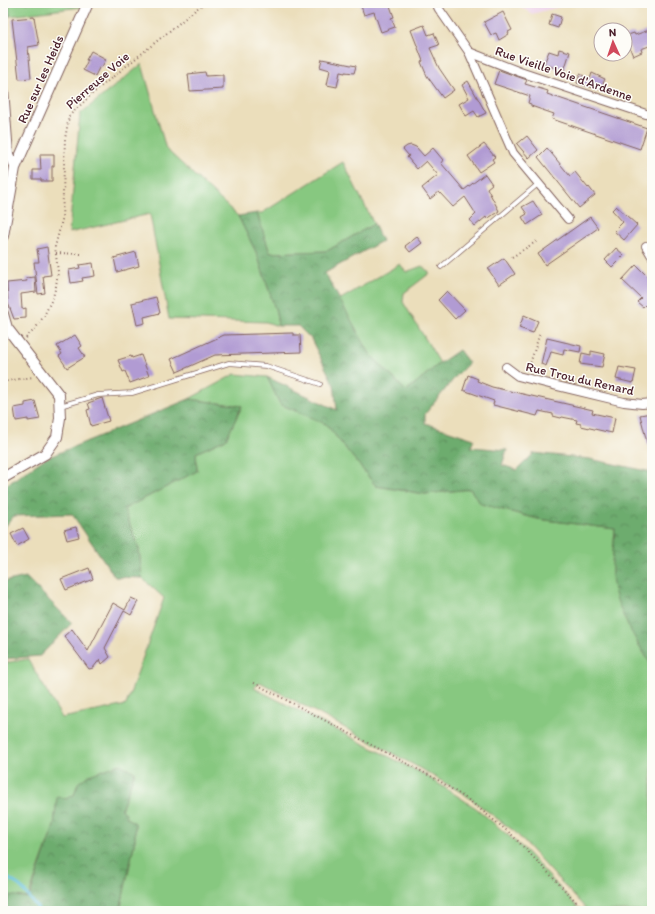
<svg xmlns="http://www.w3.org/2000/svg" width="655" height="914" viewBox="0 0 655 914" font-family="Itim,sans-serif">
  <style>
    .built { fill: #edd1e9 }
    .grass { fill: #87c880; stroke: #687456 }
    .forest { fill: url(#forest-crowns); stroke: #5c664c }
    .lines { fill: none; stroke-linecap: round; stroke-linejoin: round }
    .stream { stroke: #60c0de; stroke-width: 3 }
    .building { fill: #b19bd3 }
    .service-casing { stroke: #82625d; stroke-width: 5.5 }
    .minor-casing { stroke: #82625d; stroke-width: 10 }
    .tertiary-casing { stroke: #82625d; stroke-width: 12 }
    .path { stroke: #82625d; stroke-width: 2; stroke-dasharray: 1 3; stroke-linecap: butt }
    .service { stroke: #fff; stroke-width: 4 }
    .minor { stroke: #fff; stroke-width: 8 }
    .tertiary { stroke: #fff; stroke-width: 10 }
    .labels { text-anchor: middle; stroke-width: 3; stroke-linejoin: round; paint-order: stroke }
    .street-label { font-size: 13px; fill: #4a1f2b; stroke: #fdfcf7 }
  </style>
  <defs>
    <pattern id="forest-crowns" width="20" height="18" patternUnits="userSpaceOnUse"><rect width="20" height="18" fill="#6dac6e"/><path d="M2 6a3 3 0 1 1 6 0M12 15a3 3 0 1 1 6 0" fill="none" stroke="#5c8b5b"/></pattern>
  </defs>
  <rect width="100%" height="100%" fill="#fdfcf7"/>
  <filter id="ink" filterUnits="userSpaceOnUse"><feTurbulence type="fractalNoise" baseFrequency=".025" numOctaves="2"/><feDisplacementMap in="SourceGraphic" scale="8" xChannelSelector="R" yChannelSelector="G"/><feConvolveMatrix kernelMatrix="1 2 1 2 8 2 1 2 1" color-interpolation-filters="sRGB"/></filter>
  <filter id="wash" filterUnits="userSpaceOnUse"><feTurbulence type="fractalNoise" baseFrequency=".012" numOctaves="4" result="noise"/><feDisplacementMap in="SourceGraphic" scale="16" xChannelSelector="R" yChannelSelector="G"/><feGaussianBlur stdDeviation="0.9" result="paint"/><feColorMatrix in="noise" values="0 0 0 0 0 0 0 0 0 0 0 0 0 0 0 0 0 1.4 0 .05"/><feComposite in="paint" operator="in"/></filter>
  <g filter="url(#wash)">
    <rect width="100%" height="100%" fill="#ebdebb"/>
    <polygon class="built" points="515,3 574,3 532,14"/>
    <g class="grass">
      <polygon points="9,3 83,3 81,7 10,16"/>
      <polygon points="142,64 166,149 238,216 257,254 276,312 278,326 266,322 169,319 150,214 69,233 80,114"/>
      <polygon points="343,162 374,224 327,251 270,253 257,213 262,213"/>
      <polygon points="400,264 406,272 422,266 430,273 404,293 403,302 440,363 406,391 370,354 339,300"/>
      <polygon points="235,374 267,377 280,404 326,424 376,486 425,494 470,489 481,504 538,519 615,529 612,576 637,642 652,666 652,911 588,911 514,831 464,794 414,765 260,682 254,688 425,775 476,808 524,849 581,911 120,911 135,840 135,823 126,817 121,810 135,772 78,783 74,795 66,799 57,796 54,826 28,898 3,911 3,663 28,659 62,718 126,705 164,598 142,578 139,549 124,509 197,471 196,453 226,439 242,406 189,399"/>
    </g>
    <g class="forest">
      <polygon points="3,3 9,3 10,16 3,17"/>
      <polygon points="3,139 6,170 3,187"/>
      <path d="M257,213L270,253L327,251L374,224L382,241L325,273L370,354L406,391L440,363L459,350L469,363L457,375L425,414V423L474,439L471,447L507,450L502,465L517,470L534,453L590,459L652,472V666C636,640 614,607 612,576C611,561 614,544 615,529L538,519L481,504L470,489L425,494L376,486L326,424L280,404L267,377L337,410L334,385L311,339L298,326H278L276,312L257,254L238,216Z"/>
      <polygon points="189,399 242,406 226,439 196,453 197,471 124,509 139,549 142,578 115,577 72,514 14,516 3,529 3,487 44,459"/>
      <polygon points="26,577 72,623 40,656 3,659 3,582"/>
      <polygon points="120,764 135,772 121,810 126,813 126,817 135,823 135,840 120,911 3,911 10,895 29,898 54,826 57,796 66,799 74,795 78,783 89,775"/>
    </g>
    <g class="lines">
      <polyline class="stream" points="3,875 20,886 37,907 38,911"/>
    </g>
    <g id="blocks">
      <g class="building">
        <polygon points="360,3 389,3 394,17 391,18 395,27 381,32 374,12 364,15"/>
        <polygon points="503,12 512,30 508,32 509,34 499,40 496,33 491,35 484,22"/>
        <polygon points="552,14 561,17 558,28 549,25"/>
        <polygon points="34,17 39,45 28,47 31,78 19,79 12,19"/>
        <polygon points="424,25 428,35 434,33 439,45 430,48 439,68 454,90 443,98 427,76 421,62 423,61 411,30"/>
        <polygon points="652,29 652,45 641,49 642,52 633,56 625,36 634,33 635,35"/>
        <polygon points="559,49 570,52 564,71 544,64 549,51 558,54"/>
        <polygon points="91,51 106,59 102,67 100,66 95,76 83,70 88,60 86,60"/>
        <polygon points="322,59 356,66 354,73 345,72 345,73 340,72 337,87 327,85 330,70 320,67"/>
        <polygon points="499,70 527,80 525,84 548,91 547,94 647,128 640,149 552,119 554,114 531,106 531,104 528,103 530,96 494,84"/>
        <polygon points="205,72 206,76 223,75 223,89 190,91 188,74"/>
        <polygon points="592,73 605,79 600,90 577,83 580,74 590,79"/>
        <polygon points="468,81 486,113 478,117 474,111 466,116 459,104 469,98 462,85"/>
        <polygon points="527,136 538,150 529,158 517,144"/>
        <polygon points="484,144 495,157 492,159 494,162 479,172 468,156"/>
        <polygon points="411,145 416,147 424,156 433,148 443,160 441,163 464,190 485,174 492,184 487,188 499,211 487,219 486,217 475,226 470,220 476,214 465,197 453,207 439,192 430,199 422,188 438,175 426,161 417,169 407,157 409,156 403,149 407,146"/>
        <polygon points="547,148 570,176 575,172 588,188 589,187 595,195 579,208 538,157"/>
        <polygon points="40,154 54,154 54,166 52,166 52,181 41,181 41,179 33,179 33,170 41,170"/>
        <polygon points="533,201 542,215 527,225 522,217 527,214 522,207"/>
        <polygon points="616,206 637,225 624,240 614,231 623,222 612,210"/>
        <polygon points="590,217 598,228 545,265 538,254"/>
        <polygon points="417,237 422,243 410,252 405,246"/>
        <polygon points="47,247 51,275 43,276 45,293 38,294 34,262 39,262 37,249"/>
        <polygon points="616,248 624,255 612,267 605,260"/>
        <polygon points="136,252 139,266 117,272 114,258"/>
        <polygon points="504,258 515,274 499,285 488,269"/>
        <polygon points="93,263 95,276 82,278 83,281 71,283 69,270 80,268 79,265"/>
        <polygon points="636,265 652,281 652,312 645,305 643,307 637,302 641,298 622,280"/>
        <polygon points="35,277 36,292 21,294 22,309 26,308 26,318 14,319 8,303 7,283 27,281 26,278"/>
        <polygon points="447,291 465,310 455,319 438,300"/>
        <polygon points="156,297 160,313 144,317 145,323 137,325 132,303"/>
        <polygon points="524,315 538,321 533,333 519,328"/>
        <polygon points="293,333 293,335 300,335 301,352 215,355 177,372 171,359 224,335"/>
        <polygon points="75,335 82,346 79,348 85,357 67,368 59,356 62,354 57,346"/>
        <polygon points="547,338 581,346 580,352 564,349 563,355 551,352 546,366 541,364"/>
        <polygon points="591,351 605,354 602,367 580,364 582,353 591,355"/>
        <polygon points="141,355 149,376 130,383 125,371 123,372 118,360 131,356 132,358"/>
        <polygon points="619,367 636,370 633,383 616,379"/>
        <polygon points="468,375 478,379 477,381 492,387 593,410 592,413 615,418 612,433 581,426 581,424 576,423 577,420 562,417 561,418 553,416 553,414 539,411 537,416 493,405 494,401 463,390"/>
        <polygon points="102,398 109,421 91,426 87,410 90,409 88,403"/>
        <polygon points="35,401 40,419 28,421 28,419 16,421 14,408 25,406 25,403"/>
        <polygon points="651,413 652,419 652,450 649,450 640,415"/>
        <polygon points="76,527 79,537 67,540 64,530"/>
        <polygon points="23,528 29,539 17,546 11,534"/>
        <polygon points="89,568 93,579 66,590 61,579"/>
        <polygon points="131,598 138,601 131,615 124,611 105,648 110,657 102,664 100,659 93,668 89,669 64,636 72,629 88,651 113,603 125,610"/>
      </g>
    </g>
  </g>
  <g filter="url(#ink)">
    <use href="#blocks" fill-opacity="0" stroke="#82625d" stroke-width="1"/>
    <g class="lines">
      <g class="service-casing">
        <g id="service">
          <polyline points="441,267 538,184"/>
          <polyline points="60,406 98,395 132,393 229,363 266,366 320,384"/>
        </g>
      </g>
      <g class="minor-casing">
        <g id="minor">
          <polyline points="436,3 439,9 469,52 520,72 652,116"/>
          <polyline points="469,52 513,153 568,219"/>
          <polyline points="3,76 9,154 15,168"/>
          <polyline points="646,246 652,256"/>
          <polyline points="506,367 518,376 553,385 624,402 642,404 652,403"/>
        </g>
      </g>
      <g class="tertiary-casing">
        <g id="tertiary">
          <polyline points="3,236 15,168 88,3"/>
          <polyline points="3,314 7,328 59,395 60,418 57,437 45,454 3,478"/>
        </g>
      </g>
      <g class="path">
        <polyline points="56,253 83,254"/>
        <polyline points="512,257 537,241"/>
        <polyline points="26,338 35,329 44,316 53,297 56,286 58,272 55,247 62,220 65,139 69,116 93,93 204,3"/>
        <polyline points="528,370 540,333"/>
        <polyline points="3,379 7,381 33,377"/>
        <polyline points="254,683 438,780 470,801 511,834 585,911"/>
      </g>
      <use href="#service" class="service"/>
      <use href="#minor" class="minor"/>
      <use href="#tertiary" class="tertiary"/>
    </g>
  </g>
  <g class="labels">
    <g class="street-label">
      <text transform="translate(564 73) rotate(19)" y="5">Rue Vieille Voie d'Ardenne</text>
      <text transform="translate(40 79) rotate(-66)" y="5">Rue sur les Heids</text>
      <text transform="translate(97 80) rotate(-41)" y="5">Pierreuse Voie</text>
      <text transform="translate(580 378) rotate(13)" y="5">Rue Trou du Renard</text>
    </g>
  </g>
  <rect width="655" height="914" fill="none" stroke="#fdfcf7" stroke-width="16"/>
  <g transform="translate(613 42) rotate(357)"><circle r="19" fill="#fdfcf7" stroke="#b5a4a5"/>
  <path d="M0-3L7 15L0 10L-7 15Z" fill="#d1495b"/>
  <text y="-6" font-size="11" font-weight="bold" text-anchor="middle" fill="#4a1f2b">N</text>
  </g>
</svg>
